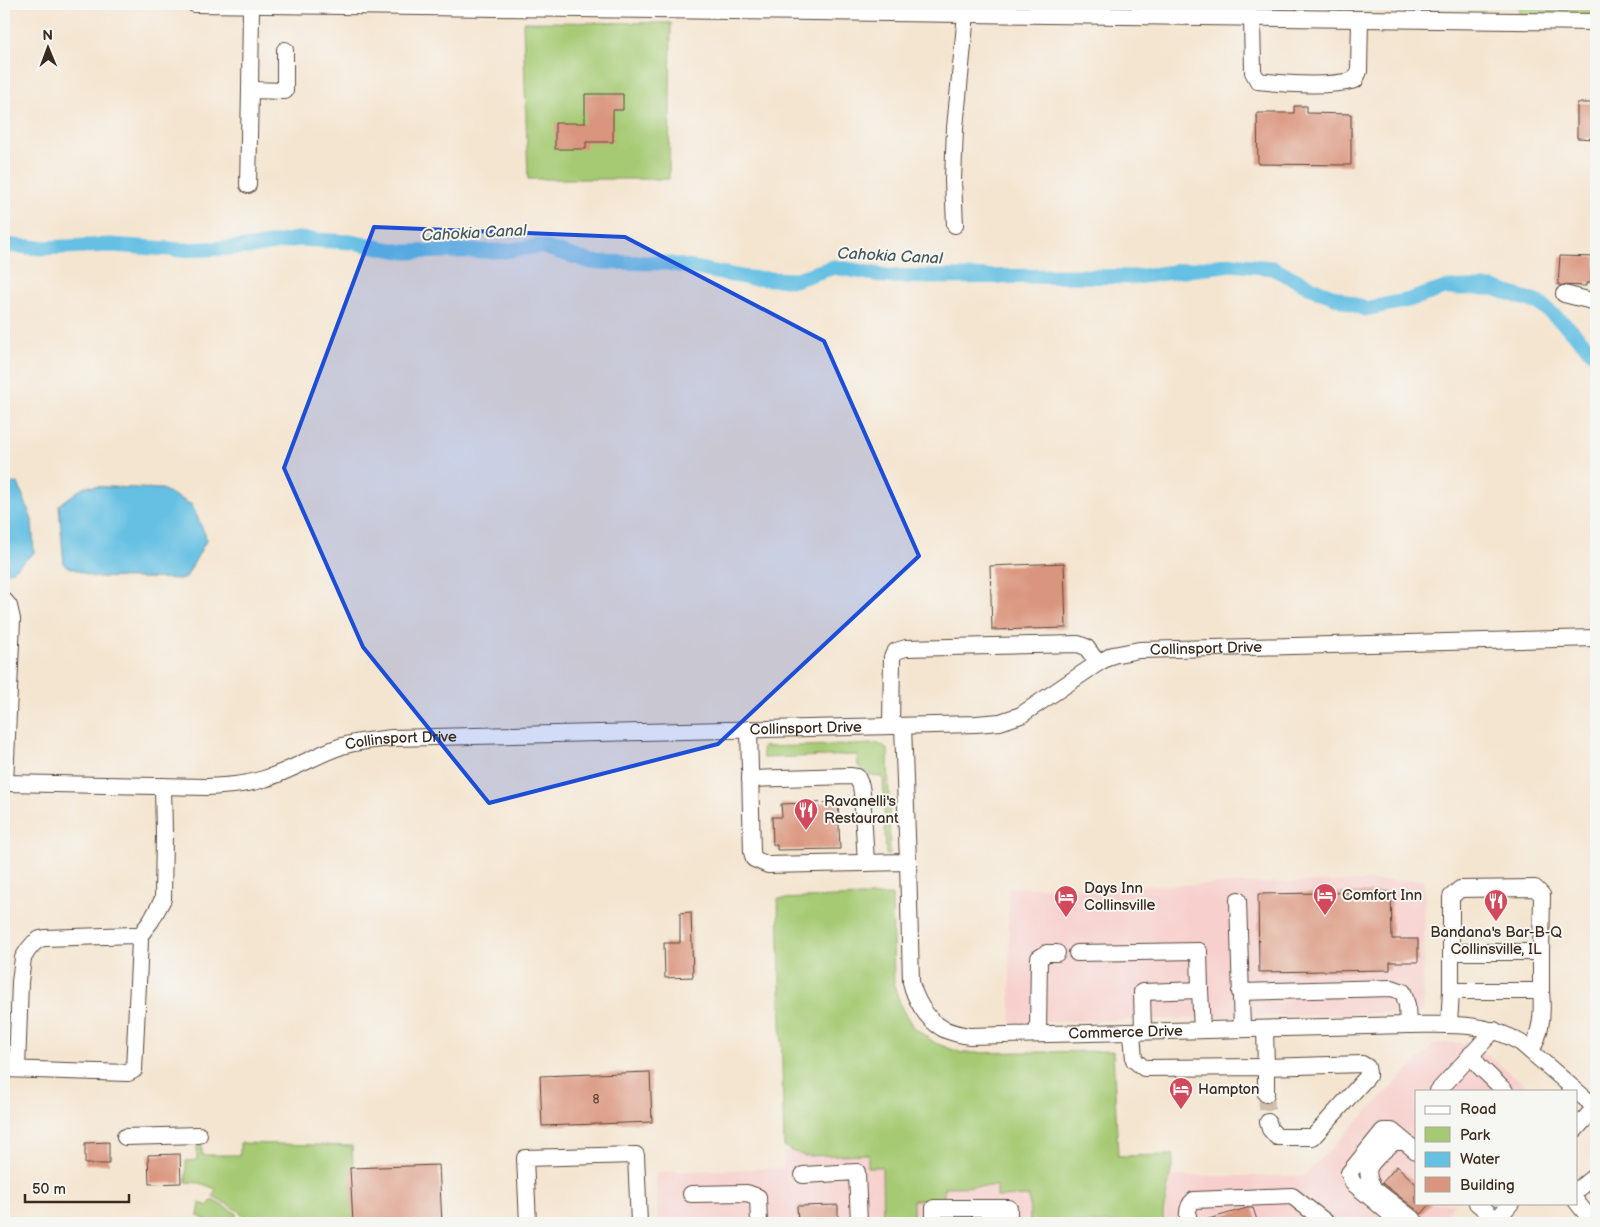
<svg xmlns="http://www.w3.org/2000/svg" width="1600" height="1227" viewBox="0 0 1600 1227" font-family="'Balsamiq Sans',sans-serif">
  <style>
    .built { fill: #f7d0cd }
    .green { fill: #a6ca73; stroke: #707a48 }
    .water { fill: #65c0e3; stroke: #507580 }
    .lines { fill: none; stroke-linecap: round; stroke-linejoin: round }
    .canal { stroke: #65c0e3; stroke-width: 15 }
    .building { fill: #da957e }
    .minor-tunnel { stroke: #cfc0ac; stroke-width: 16; stroke-dasharray: 16 8; stroke-linecap: butt }
    .minor-casing { stroke: #574639; stroke-width: 18 }
    .minor { stroke: #fff; stroke-width: 16 }
    .marked { fill: #1d4ed8; fill-opacity: 0.2; stroke: #1d4ed8; stroke-width: 4; stroke-linejoin: round }
    .labels { text-anchor: middle; stroke-width: 4; stroke-linejoin: round; paint-order: stroke }
    .number-label { font-size: 12px; fill: #634536 }
    .street-label { font-size: 15px; fill: #3b2a1e; stroke: #f6f6f2 }
    .poi-label { font-size: 15px; fill: #3b2a1e; stroke: #f6f6f2; text-anchor: start }
    .water-label { font-size: 16px; font-style: italic; fill: #485759; stroke: #f6f6f2 }
  </style>
  <rect width="100%" height="100%" fill="#f6f6f2"/>
  <filter id="ink" filterUnits="userSpaceOnUse"><feTurbulence type="fractalNoise" baseFrequency=".02" numOctaves="2"/><feDisplacementMap in="SourceGraphic" scale="10" xChannelSelector="R" yChannelSelector="G"/><feConvolveMatrix kernelMatrix="1 2 1 2 8 2 1 2 1" color-interpolation-filters="sRGB"/></filter>
  <filter id="wash" filterUnits="userSpaceOnUse"><feTurbulence type="fractalNoise" baseFrequency=".0096" numOctaves="4" result="noise"/><feDisplacementMap in="SourceGraphic" scale="20" xChannelSelector="R" yChannelSelector="G"/><feGaussianBlur stdDeviation="1.12" result="paint"/><feColorMatrix in="noise" values="0 0 0 0 0 0 0 0 0 0 0 0 0 0 0 0 0 1.4 0 .05"/><feComposite in="paint" operator="in"/></filter>
  <g filter="url(#wash)">
    <rect width="100%" height="100%" fill="#f4e5d0"/>
    <g class="built">
      <polygon points="1425,880 1423,1012 1011,1023 1008,888"/>
      <polygon points="1435,1043 1472,1043 1527,1086 1528,1091 1416,1091 1416,1203 1455,1203 1436,1223 1167,1223 1165,1213 1172,1176 1304,1176"/>
      <polygon points="883,1149 1039,1185 1039,1223 658,1223 656,1172 783,1168 784,1151"/>
    </g>
    <g class="green">
      <polygon points="1519,4 1596,4 1596,22 1519,21"/>
      <polygon points="523,22 671,23 669,179 528,179"/>
      <path d="M878,744L884,746L888,751L890,855H886L883,777C872,777 866,774 858,766L857,755L763,758L762,747Z"/>
      <polygon points="892,895 894,985 901,1007 913,1027 935,1043 962,1053 1113,1051 1118,1156 1174,1155 1163,1214 1164,1223 1030,1223 1029,1196 997,1197 997,1186 944,1187 944,1200 913,1200 913,1223 883,1223 882,1167 868,1167 868,1154 804,1156 784,1147 778,899"/>
      <polygon points="200,1143 202,1144 202,1155 240,1155 240,1143 352,1146 356,1223 352,1223 351,1220 343,1220 343,1223 251,1223 237,1210 213,1196 216,1189 200,1183 186,1182 186,1161 197,1160 197,1145"/>
      <polygon points="212,1200 236,1213 236,1223 212,1223 198,1216 200,1203 208,1206"/>
    </g>
    <g class="water">
      <polygon points="18,483 32,520 34,553 10,572 4,571 4,484"/>
      <polygon points="85,486 162,489 192,505 207,539 185,579 93,577 64,565 59,505"/>
    </g>
    <g class="lines">
      <polyline class="canal" points="4,245 41,248 111,245 183,250 251,247 297,239 351,242 404,252 446,251 504,251 540,246 592,262 667,263 748,278 794,280 834,267 886,276 933,277 1073,276 1136,277 1231,264 1272,268 1319,291 1365,309 1409,300 1445,288 1493,288 1539,303 1569,328 1596,356"/>
    </g>
    <g id="blocks">
      <g class="building">
        <polygon points="585,94 623,94 623,110 613,110 613,142 586,142 586,149 555,149 555,123 585,123"/>
        <polygon points="1577,103 1596,103 1596,139 1577,138"/>
        <polygon points="1294,106 1307,106 1307,113 1351,114 1351,165 1258,164 1257,113 1294,113"/>
        <polygon points="1560,256 1596,257 1596,283 1586,283 1586,286 1558,285"/>
        <polygon points="1064,563 1066,628 992,630 990,566"/>
        <polygon points="838,802 840,849 777,850 777,845 773,845 772,817 782,817 781,804"/>
        <polygon points="1391,892 1392,939 1418,939 1418,962 1390,962 1390,970 1259,972 1258,894"/>
        <polygon points="691,912 693,977 665,978 664,943 680,943 680,913"/>
        <polygon points="650,1072 652,1122 542,1126 540,1076"/>
        <polygon points="109,1142 109,1164 85,1164 85,1143"/>
        <polygon points="180,1154 181,1183 149,1184 148,1155"/>
        <polygon points="439,1165 442,1223 353,1223 350,1168"/>
        <polygon points="1397,1166 1416,1184 1416,1203 1431,1203 1422,1214 1382,1183"/>
        <polygon points="838,1205 838,1223 798,1223 797,1206"/>
        <polygon points="1247,1208 1253,1208 1258,1223 1205,1223 1205,1220"/>
      </g>
    </g>
  </g>
  <g filter="url(#ink)">
    <use href="#blocks" fill-opacity="0" stroke="#574639" stroke-width="1"/>
    <g class="lines">
      <polyline class="minor-tunnel" points="1266,1094 1268,1122"/>
      <g class="minor-casing">
        <g id="minor">
          <polyline points="194,4 1596,22"/>
          <polyline points="251,5 250,90 285,91 285,50"/>
          <path d="M1252,17L1253,72L1258,81C1285,84 1329,87 1355,80L1359,71L1360,19"/>
          <polyline points="248,185 250,90"/>
          <polyline points="955,225 953,180 955,128 966,14"/>
          <polyline points="1564,294 1596,302"/>
          <polyline points="4,600 9,606 12,619 5,783"/>
          <polyline points="891,726 892,657 896,651 906,648 1078,644 1086,647 1098,663"/>
          <path id="s1" d="M903,726L908,862L911,982C915,999 926,1019 942,1028C950,1033 959,1034 969,1036L1408,1025C1447,1025 1486,1021 1521,1043L1595,1107"/>
          <polyline points="749,729 752,852 754,859 768,865 908,862"/>
          <polyline points="750,779 850,776 857,777 861,786 862,793 866,863"/>
          <path id="s2" d="M4,783L206,787C225,786 245,785 264,779C291,771 315,755 342,746C358,741 375,740 392,738L976,724L1000,722L1021,715L1098,663L1113,655L1139,650L1596,638"/>
          <polyline points="1238,900 1242,1029"/>
          <polyline points="138,938 151,921 163,899 164,833 163,786"/>
          <polyline points="1451,952 1451,897 1460,889 1535,888 1542,895 1541,952"/>
          <polyline points="1077,953 1199,951 1200,990 1142,992 1143,1031"/>
          <polyline points="1200,990 1202,1030"/>
          <polyline points="1451,991 1451,952 1541,952 1541,991"/>
          <polyline points="1240,992 1392,988 1403,992 1407,1005 1408,1025"/>
          <path d="M1449,1025L1451,991H1541C1543,1012 1542,1032 1531,1051"/>
          <polyline points="1265,1029 1266,1067 1362,1064 1367,1067 1368,1073 1368,1076 1313,1137 1277,1137 1270,1129 1268,1122"/>
          <polyline points="1132,1032 1134,1060 1144,1068 1266,1067 1266,1094"/>
          <polyline points="1038,1034 1039,958 1047,953 1057,953"/>
          <polyline points="1471,1054 1479,1066 1505,1091"/>
          <polyline points="4,1069 128,1073 134,1070 140,941 134,935 45,938 40,939 34,943 28,950 23,958 20,982 17,1069"/>
          <polyline points="1438,1091 1494,1030"/>
          <polyline points="1576,1129 1596,1106"/>
          <polyline points="125,1137 199,1135"/>
          <polyline points="1405,1142 1394,1142 1380,1154 1371,1164 1368,1170 1369,1179 1374,1189 1414,1220 1416,1223"/>
          <polyline points="803,1175 857,1172 859,1223"/>
          <polyline points="1576,1191 1596,1175"/>
          <polyline points="691,1194 747,1193 758,1197 759,1223"/>
          <polyline points="1576,1201 1588,1216 1596,1217"/>
          <polyline points="1477,1203 1497,1220"/>
          <polyline points="528,1223 525,1158 636,1155 639,1223"/>
          <polyline points="934,1223 934,1208 1009,1208 1009,1223"/>
          <path d="M1189,1223C1187,1215 1187,1206 1194,1200L1292,1196L1327,1223"/>
          <polyline points="1401,1223 1353,1183 1349,1173 1383,1131 1392,1131 1416,1151"/>
          <polyline points="1494,1223 1511,1203"/>
        </g>
      </g>
      <use href="#minor" class="minor"/>
    </g>
  </g>
  <path class="marked" d="M374,227L625,237L824,341L919,556L718,744L489,803L363,647L284,468Z"/>
  <defs>
    <g id="restaurant-pin" transform="scale(1.25)"><path d="M0 17L-7.5 6A9.5 9.5 0 1 1 7.5 6Z" fill="#d1495b" stroke="#f6f6f2"/><path d="M-5-6h1v4h1v-4h1v4h1v-4h1v5L-1.5 .5V6h-2V.5L-5-1ZM5-6V6H3V1.5H1.5Q1.5-4 5-6Z" fill="#fff"/></g>
    <g id="hotel-pin" transform="scale(1.25)"><path d="M0 17L-7.5 6A9.5 9.5 0 1 1 7.5 6Z" fill="#d1495b" stroke="#f6f6f2"/><path d="M-6-4.5h1.5V1H6V5H4.5V3h-9V5H-6ZM-4 0a1.8 1.8 0 1 1 3.6 0ZM.5 0V-2.5h3Q6-2.5 6 0Z" fill="#fff"/></g>
  </defs>
  <g fill-rule="evenodd">
    <use href="#restaurant-pin" x="806" y="810"/>
    <use href="#hotel-pin" x="1325" y="895"/>
    <use href="#hotel-pin" x="1066" y="897"/>
    <use href="#restaurant-pin" x="1496" y="901"/>
    <use href="#hotel-pin" x="1181" y="1089"/>
  </g>
  <g class="labels">
    <g class="number-label">
      <text x="596" y="1103">8</text>
    </g>
    <g class="street-label">
      <text dy="5" stroke="none"><textPath href="#s2" startOffset="1230">Collinsport Drive</textPath></text>
      <text dy="5" stroke="none"><textPath href="#s2" startOffset="810">Collinsport Drive</textPath></text>
      <text dy="5" stroke="none"><textPath href="#s2" startOffset="405">Collinsport Drive</textPath></text>
      <text dy="5" stroke="none"><textPath href="#s1" startOffset="498">Commerce Drive</textPath></text>
    </g>
    <g class="poi-label">
      <text x="824" y="806">Ravanelli's<tspan x="824" dy="17">Restaurant</tspan></text>
      <text x="1084" y="893">Days Inn<tspan x="1084" dy="17">Collinsville</tspan></text>
      <text x="1342" y="900">Comfort Inn</text>
      <text x="1496" y="937" text-anchor="middle">Bandana's Bar-B-Q<tspan x="1496" dy="17">Collinsville, IL</tspan></text>
      <text x="1198" y="1094">Hampton</text>
    </g>
    <g class="water-label">
      <text transform="translate(474 232) rotate(-3)" y="6">Cahokia Canal</text>
      <text transform="translate(890 255) rotate(3)" y="6">Cahokia Canal</text>
    </g>
  </g>
  <rect width="1600" height="1227" fill="none" stroke="#f6f6f2" stroke-width="20"/>
  <rect x="1415" y="1090" width="162" height="115" fill="#f6f6f2" stroke="#aba49d"/>
  <rect x="1425" y="1106" width="25" height="8" fill="#ffffff" stroke="#aba49d"/>
  <text x="1460" y="1114" font-size="15" fill="#3b2a1e">Road</text>
  <rect x="1425" y="1127" width="25" height="15" fill="#a6ca73" stroke="#aba49d"/>
  <text x="1460" y="1140" font-size="15" fill="#3b2a1e">Park</text>
  <rect x="1425" y="1152" width="25" height="15" fill="#65c0e3" stroke="#aba49d"/>
  <text x="1460" y="1164" font-size="15" fill="#3b2a1e">Water</text>
  <rect x="1425" y="1177" width="25" height="15" fill="#da957e" stroke="#aba49d"/>
  <text x="1460" y="1190" font-size="15" fill="#3b2a1e">Building</text>
  <g transform="translate(48 48) rotate(359)" stroke="#f6f6f2" stroke-width="4" paint-order="stroke">
  <path d="M0-4L9 19L0 12L-9 19Z" fill="#3b2a1e"/>
  <text y="-8" font-size="14" font-weight="bold" text-anchor="middle" fill="#3b2a1e">N</text>
  </g>
  <path d="M25 1194v8h104v-8" fill="none" stroke="#3b2a1e" stroke-width="2.5"/>
  <text x="32" y="1194" font-size="15" fill="#3b2a1e" stroke="#f6f6f2" stroke-width="4" paint-order="stroke">50 m</text>
</svg>
